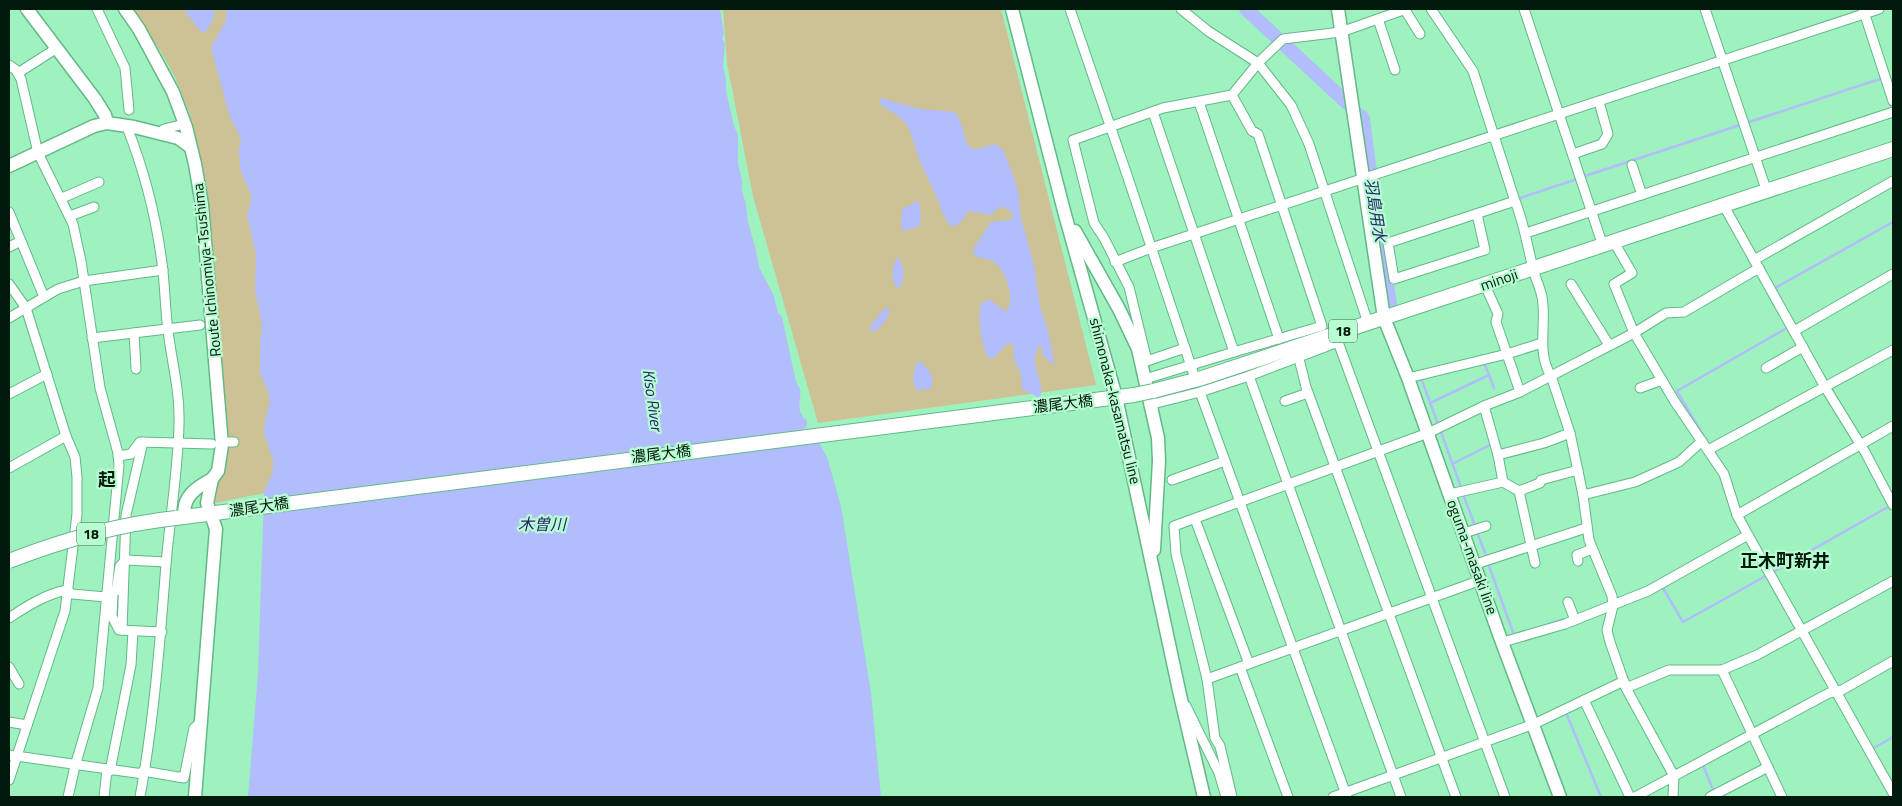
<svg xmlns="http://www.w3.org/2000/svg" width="1902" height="806" viewBox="0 0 1902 806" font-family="'Titillium Web','Noto Sans JP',sans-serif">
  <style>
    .green { fill: #ccc295 }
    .water { fill: #b2bdfd }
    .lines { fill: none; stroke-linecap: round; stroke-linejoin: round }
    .stream { stroke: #b2bdfd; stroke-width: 2.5 }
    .river { stroke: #b2bdfd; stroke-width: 14 }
    .street-casing { stroke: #63b887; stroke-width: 11 }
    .secondary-casing { stroke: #63b887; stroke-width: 15 }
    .primary-casing { stroke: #63b887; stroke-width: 16 }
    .street { stroke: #fff; stroke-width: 9 }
    .secondary { stroke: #fff; stroke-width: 12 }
    .primary { stroke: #fff; stroke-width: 14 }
    .primary-bridge-casing { stroke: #63b887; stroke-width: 16; stroke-linecap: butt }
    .primary-bridge { stroke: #fff; stroke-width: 14 }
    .labels { text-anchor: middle; stroke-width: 4.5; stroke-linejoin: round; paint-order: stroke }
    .shield { fill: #b8fcd2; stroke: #385e47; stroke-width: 1 }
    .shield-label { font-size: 14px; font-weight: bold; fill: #011a0c }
    .street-label { font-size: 15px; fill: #011a0c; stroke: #b8fcd2 }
    .water-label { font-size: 16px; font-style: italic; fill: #26266d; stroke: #b8fcd2 }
    .quarter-label { font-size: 18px; font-weight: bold; fill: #011a0c; stroke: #b8fcd2 }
  </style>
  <rect width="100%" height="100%" fill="#9df2bf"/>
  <g class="green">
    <polygon points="131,9 234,9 273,387 274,471 265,493 215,503 217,484 223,469 226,449 220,337 212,237 207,193 198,146 189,112 175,77 161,52"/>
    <polygon points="723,9 1001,9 1096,385 818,423 753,196 727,63"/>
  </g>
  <g class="water">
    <polygon points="183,9 215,9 213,20 205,33 201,32"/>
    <path d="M226,9H720L724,34L722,38L725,43L723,67L726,78V91L734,126L738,135V163L742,181V190L746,205L748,222L756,250L759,267L774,296L778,313L782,317L796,382L800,389C802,403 794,408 807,421V426L802,431L803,443L807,444L818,441L827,457L841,506L871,693L881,797H248L258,673L264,492L273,471V460L264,433L265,421L270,402L268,392L260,372V342L262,325L255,290L256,255L247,215L251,201V195L240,169L239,151L241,138L230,118L212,51L211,47L226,21Z"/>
    <path d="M881,98L919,109L954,112C964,120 962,137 970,148L979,149L994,144L1003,149L1016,183L1019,196L1020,214L1034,265L1040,307L1047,327L1055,365L1042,355V347L1039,346C1027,364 1046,381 1040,398L1022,389L1021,374L1014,360L1013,345L1009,343C1001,347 999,357 990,359C982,353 975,310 983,302C986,300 988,300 991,300L1003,310L1007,311C1015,298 1006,271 994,262C988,258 981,259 975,256L973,249L991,222L1010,220L1013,216L1012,212L1002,206L990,215L969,211C963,217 960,228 950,226L943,214L938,200L921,164L908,126L898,116L882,106L879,100Z"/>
    <path d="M918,200C921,208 922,220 918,227L902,231L901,223L902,210Z"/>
    <path d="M898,257C905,266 906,282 897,289C891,281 891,264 898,257Z"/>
    <path d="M886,307L890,310C887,320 881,330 870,332L871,325Z"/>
    <path d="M919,361C928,368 937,378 930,389L918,390L915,388L913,378L916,363Z"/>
  </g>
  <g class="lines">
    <g class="stream">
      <polyline points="1336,37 1344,92 1345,94"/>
      <polyline points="1359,108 1367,120 1374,171"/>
      <polyline points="1749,122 1880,79"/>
      <polyline points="1585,176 1740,125"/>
      <polyline points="1374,177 1385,242"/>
      <polyline points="1520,198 1577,179"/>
      <polyline points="1782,300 1775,288 1893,222"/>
      <polyline points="1485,365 1489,375"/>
      <polyline points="1421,378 1438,424"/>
      <polyline points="1430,403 1489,375 1494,388"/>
      <polyline points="1441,432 1461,487"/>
      <polyline points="1703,435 1677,391 1785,329"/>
      <polyline points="1452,464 1492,444"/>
      <polyline points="1463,494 1474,523"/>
      <polyline points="1478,535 1486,555"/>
      <polyline points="1489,566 1514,635"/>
      <polyline points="1773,572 1888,507"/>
      <polyline points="1660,589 1663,588 1683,622 1764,577"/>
      <polyline points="1540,627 1564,619"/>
      <polyline points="1567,715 1601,797"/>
      <polyline points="1872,749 1893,737"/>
      <polyline points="1703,765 1714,792"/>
    </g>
    <g class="river">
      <polyline points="1246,9 1347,103"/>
      <polyline points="1361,116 1363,119 1372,189 1390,304"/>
    </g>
    <g class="street-casing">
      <g id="street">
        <polyline points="97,9 125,68 129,110"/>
        <polyline points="1070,9 1126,172 1193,372"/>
        <polyline points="1181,9 1208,31 1258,63 1291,105 1309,144 1368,323"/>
        <polyline points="1431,9 1473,71 1515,201 1388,243 1394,279 1485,250 1477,214"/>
        <polyline points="1524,9 1603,246"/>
        <polyline points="1705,9 1767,192"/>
        <polyline points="1863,9 1893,101"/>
        <polyline points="1405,10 1420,34"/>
        <polyline points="1378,19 1395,70"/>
        <polyline points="9,65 16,70 21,79 38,153 73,224 81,261 100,388 118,453 119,465 98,688 75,766 68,797"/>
        <polyline points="18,73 57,48"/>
        <polyline points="1232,95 1258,63 1283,39 1341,32 1406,9"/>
        <polyline points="1199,102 1279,339"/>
        <polyline points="1153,112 1234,352 1322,326 1258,134 1252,131 1232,95 1163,108 1073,140 1094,223 1104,238 1129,287 1147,361 1185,348"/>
        <path d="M127,127C144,170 156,217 162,263C165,285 165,308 168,331C172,363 180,391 179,424C178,471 170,517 166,564C160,642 154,720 140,797"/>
        <polyline points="161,133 164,129 180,125"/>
        <polyline points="1573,154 1602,144 1608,134 1599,102"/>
        <polyline points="1632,165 1642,195"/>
        <polyline points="62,198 99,182"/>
        <path d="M1515,201C1524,223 1527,245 1533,268C1535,278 1540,287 1542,297C1547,324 1536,352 1551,376L1570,433L1583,495L1589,540L1612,596L1613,606L1607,630L1610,642L1626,688L1674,776L1673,797"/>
        <polyline points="1724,206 1825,387 1865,452 1893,505"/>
        <polyline points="9,212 44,297"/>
        <polyline points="70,216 94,207"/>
        <polyline points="1526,233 1893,112"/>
        <polyline points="1614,242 1632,273 1614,284 1634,333 1675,402 1724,474 1737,515 1748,535 1893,793"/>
        <polyline points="9,247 21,241"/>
        <polyline points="1754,260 1893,181"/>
        <polyline points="1115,262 1151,248 1879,9"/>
        <polyline points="9,284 26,308 66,436 75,457 77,477 77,514 65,611 9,780"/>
        <polyline points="1571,284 1609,345"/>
        <polyline points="1485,285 1498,314 1496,322 1520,392"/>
        <polyline points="9,318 58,289 84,281 163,270"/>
        <polyline points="1794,331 1893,274"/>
        <polyline points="134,333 136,369"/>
        <polyline points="92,338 200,325"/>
        <polyline points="1298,355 1306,387 1456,797"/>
        <polyline points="1766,368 1803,347"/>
        <polyline points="1249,376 1401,797"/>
        <polyline points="1408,378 1507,354 1542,343"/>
        <polyline points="1145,379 1234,352"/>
        <polyline points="1640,388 1662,380"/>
        <polyline points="1200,392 1347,797"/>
        <polyline points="9,394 47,374"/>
        <polyline points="1285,401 1308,393"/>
        <polyline points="1149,405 1200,392 1249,376 1338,342 1505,797"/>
        <polyline points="1484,406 1498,455 1503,482 1519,491 1535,563"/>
        <polyline points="229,442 234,442"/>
        <polyline points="1708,450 1893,350"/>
        <polyline points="1498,455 1544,443 1570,433"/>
        <polyline points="118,456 131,454 140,442 212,444"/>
        <polyline points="9,468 66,436"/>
        <polyline points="1172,480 1225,461"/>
        <polyline points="1519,491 1540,483 1541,480 1578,470"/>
        <polyline points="1450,494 1503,482"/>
        <polyline points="1583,495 1635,482 1679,462 1702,441"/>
        <polyline points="1737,515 1893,426"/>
        <polyline points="1195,519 1249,664"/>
        <polyline points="1464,533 1486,526"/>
        <polyline points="1578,561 1577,555 1592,549"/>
        <polyline points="1476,564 1586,528"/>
        <polyline points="113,593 112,616 119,630 162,632"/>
        <polyline points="1568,602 1575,620"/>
        <path d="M9,618C27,606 46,594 67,590L72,594L106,597L116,591L120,566L126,560L166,562"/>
        <polyline points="122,630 126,515 143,442"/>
        <polyline points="1503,642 1565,624 1648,591 1748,535"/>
        <polyline points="9,667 19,684"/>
        <polyline points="1240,667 1288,797"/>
        <polyline points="1722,670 1782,797"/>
        <polyline points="1207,679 1481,580"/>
        <polyline points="1626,688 1669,670 1722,670 1757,655 1893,581"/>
        <polyline points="1584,700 1630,797"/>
        <polyline points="1186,706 1219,773 1226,797"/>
        <polyline points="9,722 27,725"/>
        <polyline points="9,755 143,774"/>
        <polyline points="110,771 131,665 133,631"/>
        <polyline points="143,771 184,778 194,728 200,723"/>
        <polyline points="104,797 107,770"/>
        <polyline points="1232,797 1220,746 1215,738 1207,679 1176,554 1174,526 1428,433 1484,406 1520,392 1634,333 1666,313 1684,312 1759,268"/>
        <polyline points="1333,797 1534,724 1624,681"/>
        <polyline points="1635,797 1829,693 1842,690 1893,661"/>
        <polyline points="1710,797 1768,767"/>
      </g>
    </g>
    <g class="secondary-casing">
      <g id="secondary">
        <polyline points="27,9 95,99 105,115 107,123"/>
        <polyline points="125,9 139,29 173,92 186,127 195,164 202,205 222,445 218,471 212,479 207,503 216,529 195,797"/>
        <polyline points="1012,9 1064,211 1116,397 1180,695 1204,797"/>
        <polyline points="1338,9 1384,318 1408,378 1500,637 1560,797"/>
        <polyline points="9,166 94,126 107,123 134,127 178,138 189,146"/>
        <polyline points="1075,231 1119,309 1138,349 1158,438 1159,461 1154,550"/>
        <path d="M185,517C181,497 197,487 212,479"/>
      </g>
    </g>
    <g class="primary-casing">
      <g id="primary">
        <polyline points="1153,391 1199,379 1893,149"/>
        <polyline points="176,518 1134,395"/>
      </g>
    </g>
    <use href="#street" class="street"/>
    <use href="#secondary" class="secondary"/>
    <use href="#primary" class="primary"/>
    <g class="primary-bridge-casing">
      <g id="primary-bridge">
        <polyline points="1134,395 1153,391"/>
        <path d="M9,561C63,540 119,524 176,518"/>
      </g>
    </g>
    <use href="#primary-bridge" class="primary-bridge"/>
  </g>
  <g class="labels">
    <g class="shield">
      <rect x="1329" y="319.5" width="28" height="23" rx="4"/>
      <rect x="77" y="522.5" width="28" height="23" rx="4"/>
    </g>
    <g class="shield-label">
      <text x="1343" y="336">18</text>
      <text x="91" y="539">18</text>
    </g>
    <g class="street-label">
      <text transform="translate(207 270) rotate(-96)" y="5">Route Ichinomiya-Tsushima</text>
      <text transform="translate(1499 280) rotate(-19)" y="5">minoji</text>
      <text transform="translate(1115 401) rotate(76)" y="5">shimonaka-kasamatsu line</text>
      <text transform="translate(1063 404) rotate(-7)" y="5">濃尾大橋</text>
      <text transform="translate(661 454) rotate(-7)" y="5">濃尾大橋</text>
      <text transform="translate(259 507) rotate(-8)" y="5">濃尾大橋</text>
      <text transform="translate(1472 557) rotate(70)" y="5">oguma-masaki line</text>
    </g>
    <g class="water-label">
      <text transform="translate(1376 210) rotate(81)" y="6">羽島用水</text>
      <text transform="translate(653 400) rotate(82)" y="6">Kiso River</text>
      <text x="542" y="530">木曽川</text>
    </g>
    <g class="quarter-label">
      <text x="107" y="486">起</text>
      <text x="1785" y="567">正木町新井</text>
    </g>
  </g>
  <rect width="1902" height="806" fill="none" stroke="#011a0c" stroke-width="20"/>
</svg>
